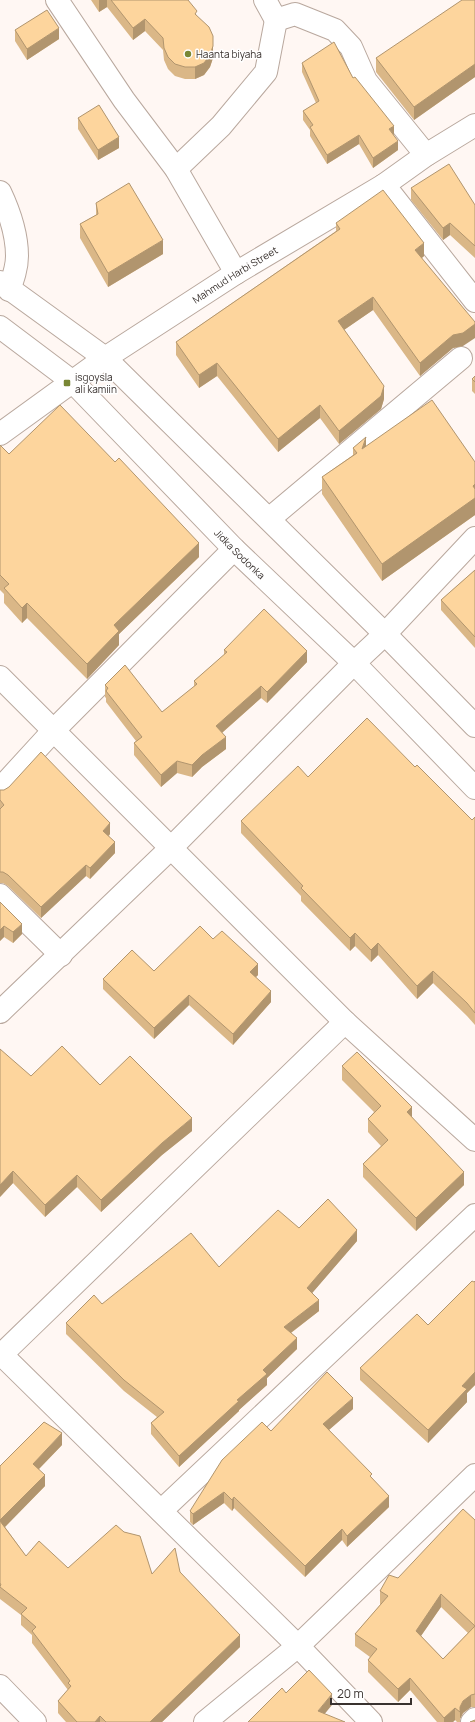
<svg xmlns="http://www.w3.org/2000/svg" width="475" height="1722" viewBox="0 0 475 1722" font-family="Manrope,sans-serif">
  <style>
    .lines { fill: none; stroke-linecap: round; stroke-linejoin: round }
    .minor-casing { stroke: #b9a89e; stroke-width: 24 }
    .major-casing { stroke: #b9a89e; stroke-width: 24 }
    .minor { stroke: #fff; stroke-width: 22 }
    .major { stroke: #fff; stroke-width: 22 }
    .wall { fill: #dab787; fill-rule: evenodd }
    .shaded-wall { fill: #b1956e }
    .building { fill: #fdd59d; stroke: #b1956e; fill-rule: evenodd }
    .poi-dot { fill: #798735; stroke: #fff; stroke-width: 1.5 }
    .labels { text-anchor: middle; stroke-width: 3; stroke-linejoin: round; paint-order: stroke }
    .poi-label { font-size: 10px; fill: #39322f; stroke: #fff; text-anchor: start }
    .street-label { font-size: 10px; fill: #39322f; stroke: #fff }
  </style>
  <rect width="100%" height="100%" fill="#fff7f3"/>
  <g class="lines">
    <g class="minor-casing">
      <g id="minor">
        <polyline points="57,0 124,100 176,169 236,273"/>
        <polyline points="265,0 276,20 295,14 335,30 351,47 366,81 426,155"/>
        <polyline points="176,169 221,126 266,72 276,20"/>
        <polyline points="384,185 475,301"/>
        <path d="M0,192C9,211 17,234 17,256C17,268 13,279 9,290"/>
        <path id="s1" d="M0,434L105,358L236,273L384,185L426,155L475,125"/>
        <polyline points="269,519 461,358"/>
        <polyline points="0,677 345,1022 475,1140"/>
        <polyline points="0,789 54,730 234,549"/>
        <polyline points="0,895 61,955"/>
        <polyline points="0,1012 172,847 354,663 385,634 475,538"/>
        <polyline points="0,1353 298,1646 371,1722"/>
        <polyline points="1,1355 345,1022"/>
        <polyline points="161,1511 475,1215"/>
        <polyline points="0,1686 35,1722"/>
        <polyline points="205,1722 298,1646 475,1475"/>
        <polyline points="472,1722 475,1719"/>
      </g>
    </g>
    <g class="major-casing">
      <g id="major">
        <polyline points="0,282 105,358 385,634 475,726"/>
        <path id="s2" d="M0,327L73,382L234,549L354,663L475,788"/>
      </g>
    </g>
    <use href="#minor" class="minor"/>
    <use href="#major" class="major"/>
  </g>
  <g class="wall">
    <polygon points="91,0 188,0 197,16 213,58 210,67 204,75 195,79 185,79 175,76 168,69 164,60 163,50 145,31 133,40 107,7 99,12"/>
    <polygon points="475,0 475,77 414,120 376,72 376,58"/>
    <polygon points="15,30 59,39 27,60 15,41"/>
    <polygon points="302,63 353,78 394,135 398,150 373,168 359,144 327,164 310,136 310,130 303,120 303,111 316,103 302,72"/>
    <polygon points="78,118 119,148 98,160 78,129"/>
    <polygon points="411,188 475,205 475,258 450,235 443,240 411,200"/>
    <polygon points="96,203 163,254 108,287 80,238 80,224 96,215"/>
    <polygon points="336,223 424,256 422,258 463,346 453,348 420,376 373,310 344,330 384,399 381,409 339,444 320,418 278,452 217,376 199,388 176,355 176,342 336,231"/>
    <polygon points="475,376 475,394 472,391 472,379"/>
    <polygon points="0,445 9,454 199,557 119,634 119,645 87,679 27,618 22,623 4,603 4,594 0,590"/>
    <polygon points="366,446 475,462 475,515 382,581 322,494 322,477 353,455 353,448"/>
    <polygon points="475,570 475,648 441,610 441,600"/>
    <polygon points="224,650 307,662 267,703 261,698 222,733 226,749 202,767 192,777 177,773 161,787 134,755 134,743 136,741 106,702 106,698 105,697 105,685 162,712 194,687 194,681 224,655"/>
    <polygon points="415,767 472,820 475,817 475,1025 467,1016 433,983 417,999 378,955 371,962 355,946 350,951 301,901 301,896 241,833 241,821 308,777"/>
    <polygon points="0,790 110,834 109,836 115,853 90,879 86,876 41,918 8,886 3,883 0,883"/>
    <polygon points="0,902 22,934 13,943 4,937 0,941"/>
    <polygon points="213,939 258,975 256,977 271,1002 233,1045 189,1005 154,1039 103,989 103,979 154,971"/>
    <polygon points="342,1066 412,1117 464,1185 416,1231 363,1177 363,1164 381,1146 368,1132 368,1119 374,1112 342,1080"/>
    <polygon points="31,1076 100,1085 192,1131 162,1155 101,1212 77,1187 45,1217 13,1183 0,1197"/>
    <polygon points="299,1228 357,1241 312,1293 319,1311 291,1333 297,1349 267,1378 267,1385 239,1410 239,1411 179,1467 151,1434 151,1423 157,1417 124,1391 66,1334 66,1323 102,1304 219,1267"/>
    <polygon points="475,1281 475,1385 467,1393 467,1402 428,1443 360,1380 360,1368 428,1325"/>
    <polygon points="353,1409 329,1430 372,1478 389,1507 347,1547 342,1540 305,1577 234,1508 232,1511 224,1503 193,1525 190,1522 190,1511 271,1431"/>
    <polygon points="62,1445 39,1469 45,1486 5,1527 26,1556 68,1568 152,1574 180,1572 240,1647 162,1722 66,1722 58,1713 58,1701 68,1690 32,1643 32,1635 21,1625 21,1615 0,1599 0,1466"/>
    <path d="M475,1520V1707H471L463,1713L460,1719V1722H457L455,1720L453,1722H437L410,1690L398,1702L368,1672V1660L370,1657L355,1646V1634L381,1604H380V1591ZM441,1607L468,1633L443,1659L421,1636Z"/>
  </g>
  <g class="shaded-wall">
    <polygon points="99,0 107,0 107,7 99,12"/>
    <polygon points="145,19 145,31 133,40 133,28"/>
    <polygon points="59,28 59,39 27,60 27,49"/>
    <polygon points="213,46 213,58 210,67 204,75 195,79 195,67"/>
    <polygon points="475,64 475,77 414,120 414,107"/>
    <polygon points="394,126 394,135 389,129"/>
    <polygon points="359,135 359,144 327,164 327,155"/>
    <polygon points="119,137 119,148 98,160 98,150"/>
    <polygon points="398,141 398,150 373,168 373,158"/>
    <polygon points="450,223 450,235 443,240 443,228"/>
    <polygon points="163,240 163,254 108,287 108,273"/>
    <polygon points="424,243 424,256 415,264 415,250"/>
    <polygon points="373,297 373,310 338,334 338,321"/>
    <polygon points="475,324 475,338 463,346 453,348 420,376 420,363 453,335"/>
    <polygon points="217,363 217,376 199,388 199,375"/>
    <polygon points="384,386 384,399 381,409 339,444 339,431"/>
    <polygon points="320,405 320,418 278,452 278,439"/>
    <polygon points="366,437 366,454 362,449"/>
    <polygon points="475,484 475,515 382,581 382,564"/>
    <polygon points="199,543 199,557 119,634 119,645 87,679 87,664 114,625"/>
    <polygon points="27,603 27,618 22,623 22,608"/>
    <polygon points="307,651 307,662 267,703 267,692"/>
    <polygon points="261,686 261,698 216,738 216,726"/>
    <polygon points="226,737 226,749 202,767 192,777 192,765 202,755"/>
    <polygon points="177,761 177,773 161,787 161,775"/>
    <polygon points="110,823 110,834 103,841 103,831"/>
    <polygon points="115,842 115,853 90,879 90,868"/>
    <polygon points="86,865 86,876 41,918 41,907"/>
    <polygon points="22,924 22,934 13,943 13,932"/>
    <polygon points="4,926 4,937 0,941 0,930"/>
    <polygon points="355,933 355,946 350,951 350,938"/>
    <polygon points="378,943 378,955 371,962 371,950"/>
    <polygon points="258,964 258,975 250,983 250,972"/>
    <polygon points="433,971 433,983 417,999 417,986"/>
    <polygon points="271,991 271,1002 233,1045 233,1034"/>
    <polygon points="189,995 189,1005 154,1039 154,1028"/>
    <polygon points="412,1107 412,1121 407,1112"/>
    <polygon points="192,1118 192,1131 162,1155 101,1212 101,1200 162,1143"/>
    <polygon points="13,1171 13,1183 0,1197 0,1185"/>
    <polygon points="464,1172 464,1185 416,1231 416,1218"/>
    <polygon points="77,1175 77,1187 45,1217 45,1205"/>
    <polygon points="357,1230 357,1241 307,1299 307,1288"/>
    <polygon points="319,1300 319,1311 284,1338 284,1327"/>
    <polygon points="297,1338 297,1349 267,1378 267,1385 239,1410 239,1411 179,1467 179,1456 237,1400 263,1370"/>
    <polygon points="475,1372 475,1385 467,1393 467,1402 428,1443 428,1430 462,1386"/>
    <polygon points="353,1398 353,1409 323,1435 323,1424"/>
    <polygon points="62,1433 62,1445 33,1475 33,1464"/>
    <polygon points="45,1475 45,1486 0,1532 0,1520"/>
    <polygon points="224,1492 224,1503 193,1525 193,1514"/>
    <polygon points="389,1496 389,1507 347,1547 347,1536"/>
    <polygon points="234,1497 234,1508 232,1511 232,1500"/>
    <polygon points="342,1529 342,1540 305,1577 305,1566"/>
    <polygon points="441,1594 441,1607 416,1643 416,1631"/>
    <polygon points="240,1635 240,1647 162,1722 150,1722"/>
    <polygon points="410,1678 410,1690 398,1702 398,1689"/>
    <polygon points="332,1694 332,1705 318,1722 318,1711"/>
    <polygon points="471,1695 471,1707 463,1713 460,1719 460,1707 463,1701"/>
    <polygon points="455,1708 455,1720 453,1722 444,1722 444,1718"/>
    <polygon points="100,1716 100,1722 95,1722"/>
  </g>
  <g class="building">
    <polygon points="111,0 188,0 197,11 195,14 209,27 213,36 213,46 210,55 204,63 195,67 185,67 175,64 168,57 164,48 163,38 145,19 133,28"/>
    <polygon points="462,0 475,0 475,64 414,107 376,58"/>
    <polygon points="47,10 59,28 27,49 15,30"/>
    <polygon points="334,42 353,78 355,77 394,126 389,129 398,141 373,158 359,135 327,155 310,127 313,125 303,111 319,101 302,63"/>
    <polygon points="99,105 119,137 98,150 78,118"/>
    <polygon points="449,164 475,205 475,246 450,223 443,228 411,188"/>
    <polygon points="129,183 163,240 108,273 80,224 98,214 96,203"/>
    <polygon points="383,190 424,243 415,250 475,322 475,324 463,333 453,335 420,363 373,297 338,321 384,386 381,396 339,431 320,405 278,439 217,363 199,375 176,342 340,229 336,223"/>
    <polygon points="475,376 475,382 472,379"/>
    <polygon points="432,400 475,462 475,484 473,486 475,489 475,498 382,564 322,477 357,453 353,448 366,437 362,449"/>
    <polygon points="60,405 115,462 119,458 199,543 114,625 119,631 87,664 27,603 22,608 4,588 9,584 0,575 0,445 9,454"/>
    <polygon points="475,570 475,637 441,600"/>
    <polygon points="264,609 307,651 267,692 261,686 216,726 226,737 202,755 192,765 177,761 161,775 134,743 142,737 106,691 108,688 105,685 125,665 162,712 197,684 194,681 227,652 224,650"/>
    <polygon points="367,718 415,767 417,765 472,820 475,817 475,1013 467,1003 433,971 417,986 378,943 371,950 355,933 350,938 301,888 303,886 241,821 298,766 308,777"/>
    <polygon points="41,752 110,823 103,831 115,842 90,868 86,865 41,907 8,875 3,872 0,872 0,809 4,805 0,800 0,790 4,790 9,787"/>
    <polygon points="0,902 22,924 13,932 4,926 0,930"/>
    <polygon points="200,926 213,939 222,931 258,964 250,972 271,991 233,1034 189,995 154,1028 103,979 132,950 154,971"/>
    <polygon points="62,1046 100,1085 130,1056 192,1118 162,1143 101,1200 77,1175 45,1205 13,1171 0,1185 0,1049 31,1076"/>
    <polygon points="357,1052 412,1107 407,1112 464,1172 416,1218 363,1164 388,1140 368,1119 381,1106 342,1066"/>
    <polygon points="328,1199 357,1230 307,1288 319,1300 284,1327 297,1338 263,1370 267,1374 237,1400 239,1401 179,1456 151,1423 164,1412 124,1380 66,1323 94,1295 102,1304 191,1233 219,1267 278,1210 299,1228"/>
    <polygon points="472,1281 474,1282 475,1281 475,1372 462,1386 467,1389 428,1430 360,1368 417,1314 428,1325"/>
    <polygon points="327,1372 353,1398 323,1424 372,1474 370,1476 389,1496 347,1536 342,1529 305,1566 234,1497 232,1500 224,1492 193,1514 190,1511 222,1460 262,1422 271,1431"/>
    <polygon points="44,1422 62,1433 33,1464 45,1475 0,1520 0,1466"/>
    <path d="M463,1509L475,1520V1694L471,1695L463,1701L460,1707V1712L455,1708L444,1718L410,1678L398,1689L368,1660L377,1649L355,1634L388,1596L380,1591L389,1575L398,1578ZM441,1594L475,1626L443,1659L416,1631Z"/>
    <polygon points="0,1521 26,1556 39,1541 68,1568 116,1525 124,1532 140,1536 152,1574 175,1548 180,1572 240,1635 150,1722 106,1722 100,1716 95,1722 77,1722 58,1701 71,1686 68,1683 70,1681 32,1631 36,1627 21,1614 27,1608 0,1587 0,1586 1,1585 0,1583"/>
    <polygon points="309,1670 332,1694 318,1711 345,1722 248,1722 282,1688 286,1693"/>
    <polygon points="475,1720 475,1722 470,1722"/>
  </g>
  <g class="poi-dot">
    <circle cx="188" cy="54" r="4"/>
    <rect x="63" y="379" width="8" height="8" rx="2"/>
  </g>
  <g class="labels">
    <g class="poi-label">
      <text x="196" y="58">Haanta biyaha</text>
      <text x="75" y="381">isgoysla<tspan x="75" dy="12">ali kamiin</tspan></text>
    </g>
    <g class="street-label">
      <text dy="4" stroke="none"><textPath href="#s1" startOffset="284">Mahmud Harbi Street</textPath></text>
      <text dy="4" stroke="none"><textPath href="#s2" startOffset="331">Jidka Sodonka</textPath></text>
    </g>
  </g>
  <path d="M331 1698v6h80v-6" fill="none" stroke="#39322f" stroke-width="2"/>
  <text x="337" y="1698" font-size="12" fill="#39322f" stroke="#ffffff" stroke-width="3" paint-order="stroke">20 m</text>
</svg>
